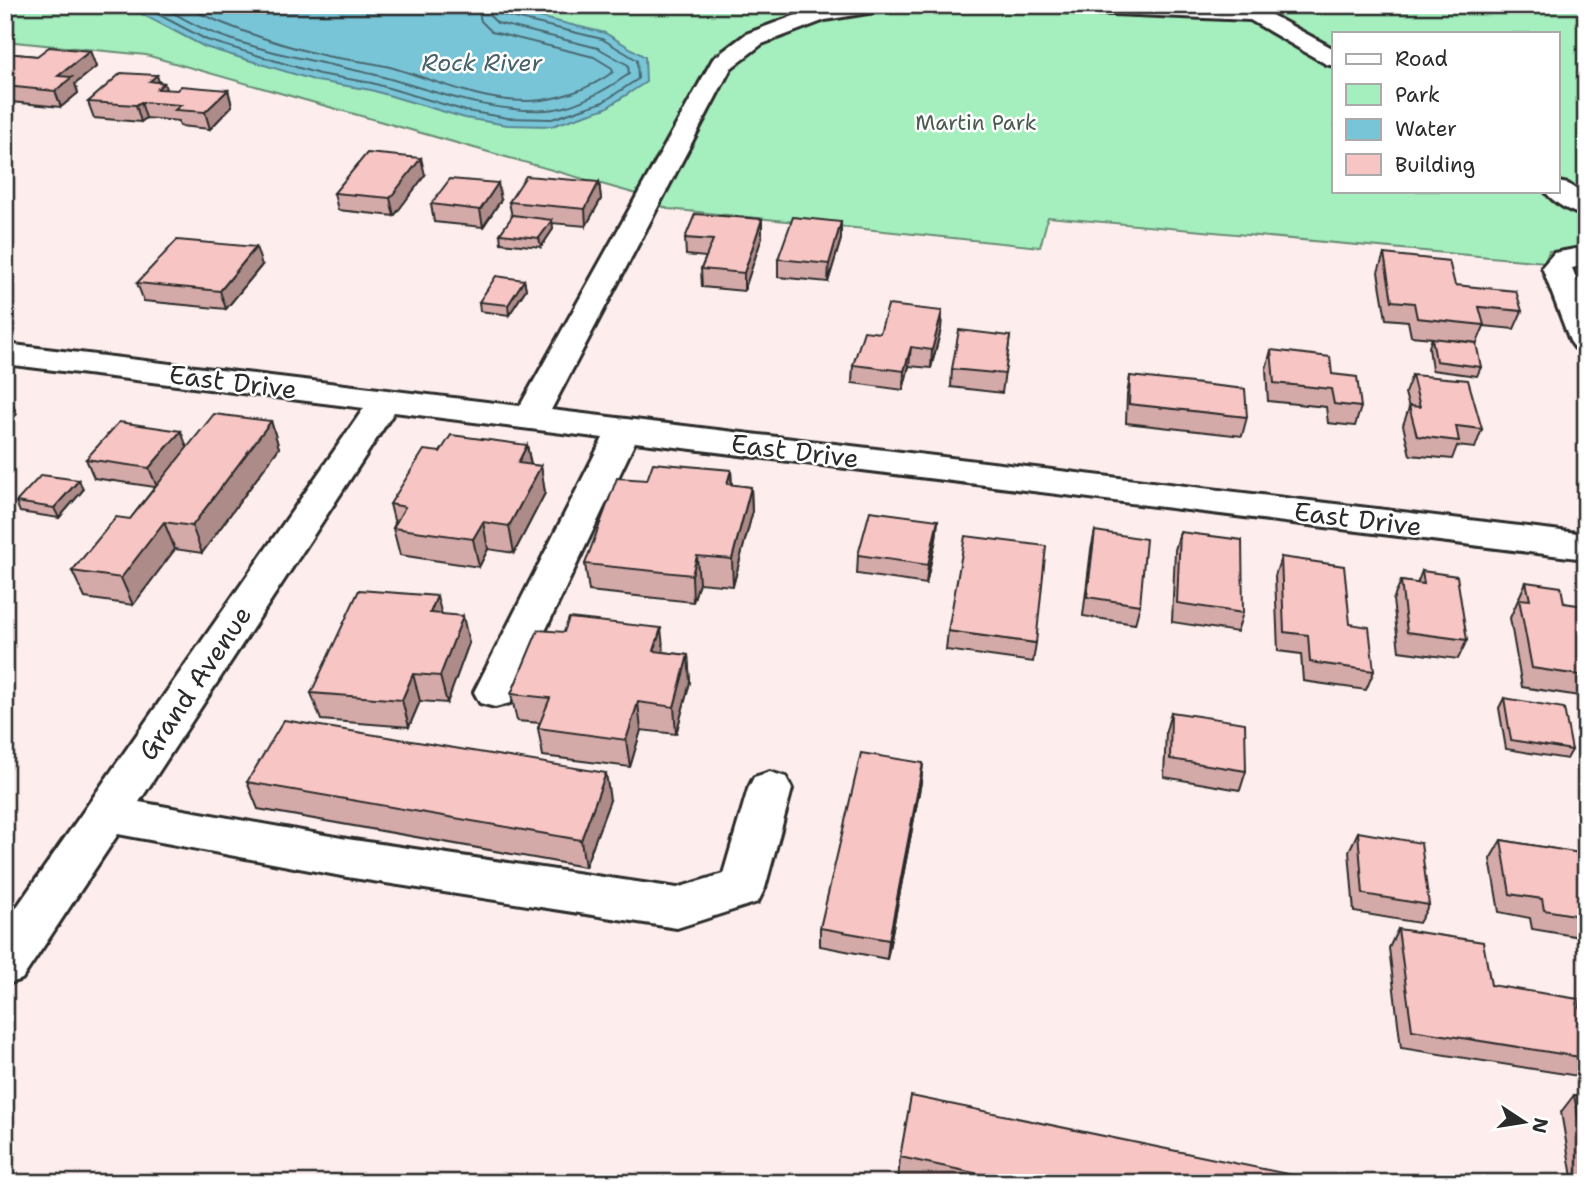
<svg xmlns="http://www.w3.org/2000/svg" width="1591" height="1188" viewBox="0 0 1591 1188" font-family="'Shantell Sans',sans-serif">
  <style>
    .green { fill: #a5eebd; stroke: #688c74; stroke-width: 2; fill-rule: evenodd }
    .water { fill: #79c5d8; stroke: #5a8793; stroke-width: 2 }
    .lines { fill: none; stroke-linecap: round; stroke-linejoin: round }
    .shore { stroke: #4a6970; stroke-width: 2 }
    .minor-casing { stroke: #2b2b2b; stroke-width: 6 }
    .minor { fill: #fff; fill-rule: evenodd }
    .wall { fill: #d4aaa9; stroke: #2b2b2b; stroke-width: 2 }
    .shaded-wall { fill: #ad8b89; stroke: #2b2b2b; stroke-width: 2 }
    .building { fill: #f7c6c4; stroke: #2b2b2b; stroke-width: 2 }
    .labels { text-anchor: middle; stroke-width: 5; stroke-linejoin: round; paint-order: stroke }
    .far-park-label { font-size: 21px; fill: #4a5c50; stroke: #fff }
    .far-water-label { font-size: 23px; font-style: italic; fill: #466168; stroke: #fff }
    .street-label { font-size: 26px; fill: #2b2b2b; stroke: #fff }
  </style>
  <rect width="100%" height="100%" fill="#fdeeed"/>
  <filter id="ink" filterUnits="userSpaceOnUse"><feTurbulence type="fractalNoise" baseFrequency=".0143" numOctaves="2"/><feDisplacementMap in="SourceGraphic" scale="14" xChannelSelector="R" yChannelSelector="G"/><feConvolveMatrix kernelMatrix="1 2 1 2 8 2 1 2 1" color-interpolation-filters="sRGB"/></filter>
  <g filter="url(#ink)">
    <path class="green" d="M5,5H1586V250L1549,251L1545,262L1048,217L1040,247L668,209L633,193L146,55L5,41ZM1334,33H1558V191H1334Z"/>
    <polygon class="water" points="140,5 490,5 605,33 645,57 646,82 606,108 552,126 507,125 465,118 371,90 317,81 205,47 138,12"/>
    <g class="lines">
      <g class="shore">
        <polyline points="146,5 148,9 207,40 319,74 372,83 466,111 508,118 552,119 603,102 638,79 637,60 602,39 503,15 498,11 497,5"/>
        <path d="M159,5C176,14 193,25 211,32C264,53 321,62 376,75C432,90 487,113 547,110C576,108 606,90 629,74L628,65L598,48L497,23L490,16L488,5"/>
        <path d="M182,5C227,27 273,43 322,55C344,60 367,61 390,67C435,80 481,102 529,101C559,100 589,89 613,72L612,68L594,57L492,32L481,21L477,5"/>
      </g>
      <g class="minor-casing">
        <g id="minor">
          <polygon points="832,5 885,5 882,10 874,12 825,20 762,44 731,68 551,410 1586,534 1586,559 635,442 516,692 510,703 495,707 480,703 474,692 603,438 394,412 139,802 347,839 677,888 723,874 748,789 754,777 770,772 786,777 792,789 765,888 758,902 677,928 347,877 118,834 22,979 5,985 5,924 364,408 5,364 5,344 520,406 713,59 746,34 812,9"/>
          <polygon points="1057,5 1255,6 1334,49 1334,66 1326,64 1250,20 1068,12 1060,10"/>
          <path d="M1558,182L1568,184L1586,196V216C1572,213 1553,203 1545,191H1558Z"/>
          <polygon points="1586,247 1586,265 1572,268 1586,302 1586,350 1575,348 1570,341 1542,267 1554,253"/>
        </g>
      </g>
      <use href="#minor" class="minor"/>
    </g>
    <g class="wall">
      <polygon points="90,51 96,67 75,84 78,93 61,107 11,102 5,89 5,53 37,56"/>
      <polygon points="159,82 164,83 166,90 228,90 232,106 210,129 180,126 178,121 146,118 141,122 94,118 88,102"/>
      <polygon points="425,175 394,216 338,210 334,193"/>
      <polygon points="599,182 601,199 586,226 552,223 553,229 541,247 501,243 500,234 512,217 509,202"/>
      <polygon points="501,200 483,227 434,222 431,204"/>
      <polygon points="841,222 841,239 828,282 778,277 778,259"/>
      <polygon points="762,237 744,291 702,287 701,269 706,257 686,255 685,238"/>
      <polygon points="1384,254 1455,285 1522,311 1514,329 1484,326 1477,343 1451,340 1481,367 1477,376 1432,370 1429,347 1432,338 1411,336 1408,321 1386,319 1378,272"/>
      <polygon points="262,265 226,309 144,301 137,283"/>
      <polygon points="524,280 526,289 509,315 480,311 479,302"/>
      <polygon points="942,311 941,329 931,368 909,366 903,390 852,383 853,365 880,333"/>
      <polygon points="1010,336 1002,393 951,387 952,369"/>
      <polygon points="1271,350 1332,374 1361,407 1355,426 1328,423 1326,407 1268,401 1266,369"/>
      <polygon points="1412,375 1482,429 1475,448 1457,446 1452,459 1410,455 1403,425 1409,408 1405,393"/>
      <polygon points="1130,376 1247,417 1242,436 1126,423 1127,395"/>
      <polygon points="271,421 279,448 202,553 175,549 133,605 85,598 72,571 130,519 155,487 94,478 86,459 187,448"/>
      <polygon points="527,445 531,465 541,466 545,493 514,553 488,549 479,567 400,555 393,528 395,524 390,504 440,452"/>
      <polygon points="731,470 732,485 751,487 752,514 733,586 699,583 693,602 589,591 585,564 647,480"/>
      <polygon points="79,480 83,490 59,518 20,512 16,502"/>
      <polygon points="938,520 936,539 926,584 857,574 858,555"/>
      <polygon points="1095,531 1140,605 1135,624 1083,616 1091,550"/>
      <polygon points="1180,532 1243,613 1237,632 1172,622 1175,550"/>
      <polygon points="1281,557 1350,624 1374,671 1366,690 1303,681 1301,654 1278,651 1275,576"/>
      <polygon points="1422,571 1467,640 1458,659 1399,651 1393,600 1401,581 1417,584"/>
      <polygon points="1526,582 1586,614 1586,697 1522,687 1510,618"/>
      <polygon points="442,614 469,643 447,703 420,701 409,727 321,720 311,693"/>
      <polygon points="948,631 1036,643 1033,662 946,650"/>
      <polygon points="663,652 688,655 690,682 676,734 641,730 630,767 543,756 538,728 540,723 517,721 511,694"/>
      <polygon points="1504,698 1572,750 1567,759 1506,749 1499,708"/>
      <polygon points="1171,712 1246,771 1240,790 1164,777 1166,731"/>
      <polygon points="923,763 921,782 887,959 820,946 820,928"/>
      <polygon points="247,782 610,800 585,867 258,809"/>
      <polygon points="1358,832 1429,905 1419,923 1354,912 1349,851"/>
      <polygon points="1501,840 1586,854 1586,938 1532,929 1530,918 1499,912 1490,859"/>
      <polygon points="1398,929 1491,985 1586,1034 1586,1066 1578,1076 1401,1048 1389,948"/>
      <polygon points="1574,1095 1586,1097 1586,1183 1573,1183 1561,1112"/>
      <polygon points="900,1157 1321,1183 907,1183 898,1181"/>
    </g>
    <g class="shaded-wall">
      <polygon points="90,51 96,67 75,84 78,93 61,107 55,91 58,76"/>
      <polygon points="157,75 160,86 164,83 169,99 150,81"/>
      <polygon points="228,90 232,106 210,129 205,112"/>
      <polygon points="141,102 146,118 141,122 136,105"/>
      <polygon points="421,158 425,175 394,216 390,198"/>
      <polygon points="599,182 601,199 586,226 585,209"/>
      <polygon points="498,183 501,200 483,227 480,210"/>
      <polygon points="762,219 762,237 744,291 744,273"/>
      <polygon points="552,220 553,229 541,247 539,238"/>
      <polygon points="841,222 841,239 828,282 829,264"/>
      <polygon points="256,247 262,265 226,309 220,291"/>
      <polygon points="524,280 526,289 509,315 508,305"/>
      <polygon points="942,311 941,329 931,368 932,350"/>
      <polygon points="911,347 909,366 903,390 904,371"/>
      <polygon points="8,395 17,414 5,426 5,399"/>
      <polygon points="271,421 279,448 202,553 192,526"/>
      <polygon points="181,431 188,450 157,487 149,468"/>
      <polygon points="527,445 532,472 518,463"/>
      <polygon points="541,466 545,493 514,553 509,526"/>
      <polygon points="731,470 732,497 727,484"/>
      <polygon points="79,480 83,490 59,518 54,508"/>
      <polygon points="751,487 752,514 733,586 732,559"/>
      <polygon points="938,520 936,539 926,584 928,565"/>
      <polygon points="164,522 175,549 133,605 121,578"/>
      <polygon points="483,522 488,549 479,567 473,539"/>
      <polygon points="697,556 699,583 693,602 692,575"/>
      <polygon points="437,596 444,623 430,613"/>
      <polygon points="463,616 469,643 447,703 440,676"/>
      <polygon points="661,628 664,656 654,651"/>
      <polygon points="688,655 690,682 676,734 674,707"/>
      <polygon points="413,674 420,701 409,727 402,700"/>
      <polygon points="638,702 641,730 630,767 626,740"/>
      <polygon points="923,763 921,782 887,959 889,940"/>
      <polygon points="606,773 610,800 585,867 581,840"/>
    </g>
    <g class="building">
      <polygon points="49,47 90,51 58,76 72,77 55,91 5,86 14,78 5,77 6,73 5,72 5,53 37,56"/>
      <polygon points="121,73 157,75 150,81 164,83 157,89 177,90 181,86 228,90 205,112 175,110 181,105 141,102 136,105 88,102"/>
      <polygon points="367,153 421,158 390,198 334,193"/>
      <polygon points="526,176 599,182 585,209 509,202"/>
      <polygon points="450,179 498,183 480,210 431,204"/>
      <polygon points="695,214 762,219 744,273 701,269 713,240 685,238"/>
      <polygon points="513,215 552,220 539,238 500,234"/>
      <polygon points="793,217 841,222 829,264 778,259"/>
      <polygon points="177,240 256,247 220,291 137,283"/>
      <polygon points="1384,254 1449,261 1455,285 1516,291 1522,311 1479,307 1484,325 1417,318 1414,303 1392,301"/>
      <polygon points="496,276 524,280 508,305 479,302"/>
      <polygon points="888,305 942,311 932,350 911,347 904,371 853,365 864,331 880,333"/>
      <polygon points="959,330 1010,336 1005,374 952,369"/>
      <polygon points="1432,338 1476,343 1481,367 1436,361"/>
      <polygon points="1271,350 1330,357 1332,374 1357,377 1361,407 1334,404 1331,389 1274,383"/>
      <polygon points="1412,375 1468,380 1482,429 1456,426 1459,441 1417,436 1409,406 1420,407"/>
      <polygon points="1130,376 1245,389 1247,417 1129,404"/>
      <polygon points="214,414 271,421 192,526 164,522 121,578 72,571 116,517 130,519"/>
      <polygon points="119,422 181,431 149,468 86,459"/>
      <polygon points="451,435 527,445 518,463 541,466 509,526 483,522 473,539 393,528 405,507 390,504 424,450 440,452"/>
      <polygon points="653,463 731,470 727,484 751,487 732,559 697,556 692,575 585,564 617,478 647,480"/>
      <polygon points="41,475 79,480 54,508 16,502"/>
      <polygon points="870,511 938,520 928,565 858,555"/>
      <polygon points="1095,531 1146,539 1140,605 1087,597"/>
      <polygon points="1180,532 1242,540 1243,613 1177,603"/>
      <polygon points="965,536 1046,546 1036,643 948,631"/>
      <polygon points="1281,557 1344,566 1350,624 1369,627 1374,671 1310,662 1308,635 1284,632"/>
      <polygon points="1422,571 1457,576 1467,640 1407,632 1401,581 1424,584"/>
      <polygon points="1526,582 1561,587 1564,603 1584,606 1586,614 1586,676 1532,668 1519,599 1530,600"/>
      <polygon points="359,590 437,596 430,613 463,616 440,676 413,674 402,700 311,693"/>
      <polygon points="569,618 661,628 654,651 688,655 674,707 638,702 626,740 538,728 550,698 511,694 538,630 564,632"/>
      <polygon points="1504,698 1564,708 1572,750 1511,740"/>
      <polygon points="1171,712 1245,723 1246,771 1170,759"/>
      <polygon points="284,720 606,773 581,840 247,782"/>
      <polygon points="861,753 923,763 889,940 820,928"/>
      <polygon points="1358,832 1421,843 1429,905 1363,894"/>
      <polygon points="1501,840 1586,854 1586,917 1544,910 1542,899 1510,894"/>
      <polygon points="1398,929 1483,942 1491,985 1578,999 1586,1034 1586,1058 1412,1030"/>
      <polygon points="1574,1095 1586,1097 1586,1159"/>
      <polygon points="911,1096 1321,1181 1321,1183 992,1183 993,1177 900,1157"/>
    </g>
  </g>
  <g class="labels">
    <g class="far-park-label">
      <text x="976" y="130">Martin Park</text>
    </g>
    <g class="far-water-label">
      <text x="482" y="71">Rock River</text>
    </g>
    <g class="street-label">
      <text transform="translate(233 382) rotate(7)" y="9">East Drive</text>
      <text transform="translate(795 451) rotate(7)" y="9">East Drive</text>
      <text transform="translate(1358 519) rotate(7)" y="9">East Drive</text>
      <text transform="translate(195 683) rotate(-56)" y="9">Grand Avenue</text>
    </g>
  </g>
  <rect width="1591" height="1188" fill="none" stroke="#fff" stroke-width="28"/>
  <rect x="14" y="14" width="1563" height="1160" fill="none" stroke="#2b2b2b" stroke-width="2.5" filter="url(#ink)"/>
  <rect x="1332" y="32" width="228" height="161" fill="#ffffff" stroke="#aaaaaa" stroke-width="2"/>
  <rect x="1346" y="54" width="35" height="10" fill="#ffffff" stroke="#aaaaaa" stroke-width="2"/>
  <text x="1395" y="66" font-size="21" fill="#2b2b2b">Road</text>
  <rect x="1346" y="84" width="35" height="21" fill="#a5eebd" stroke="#aaaaaa" stroke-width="2"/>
  <text x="1395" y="102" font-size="21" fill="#2b2b2b">Park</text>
  <rect x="1346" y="119" width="35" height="21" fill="#79c5d8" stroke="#aaaaaa" stroke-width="2"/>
  <text x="1395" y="136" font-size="21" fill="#2b2b2b">Water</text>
  <rect x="1346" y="154" width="35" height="21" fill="#f7c6c4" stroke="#aaaaaa" stroke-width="2"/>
  <text x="1395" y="172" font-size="21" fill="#2b2b2b">Building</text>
  <g transform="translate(1524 1122) rotate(102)" stroke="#ffffff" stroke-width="5" paint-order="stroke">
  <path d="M0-5L12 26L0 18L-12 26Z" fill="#2b2b2b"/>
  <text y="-10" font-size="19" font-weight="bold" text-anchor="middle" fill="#2b2b2b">N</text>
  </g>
</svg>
